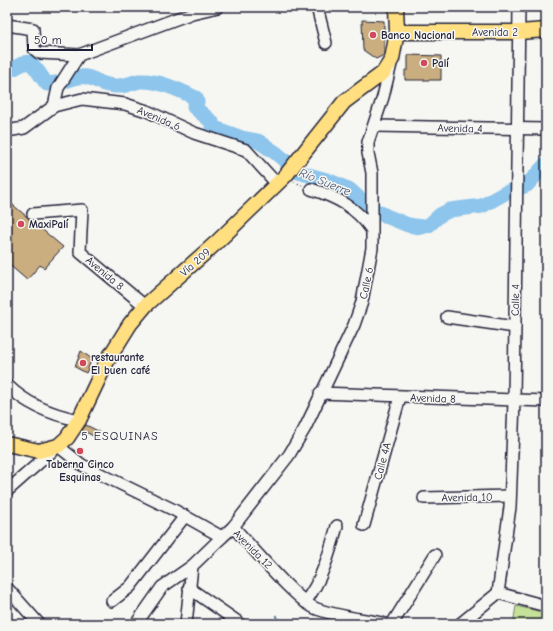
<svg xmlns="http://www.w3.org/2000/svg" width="553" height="631" viewBox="0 0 553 631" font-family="'Comic Neue',sans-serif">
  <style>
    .green { fill: #c6e198; stroke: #74826a }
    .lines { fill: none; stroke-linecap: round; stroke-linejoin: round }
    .stream { stroke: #6284a5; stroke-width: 2.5 }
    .river { stroke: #8dc5ec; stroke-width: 15 }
    .building { fill: #caae7f; stroke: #22223b }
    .minor-casing { stroke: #22223b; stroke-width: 14 }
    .major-casing { stroke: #22223b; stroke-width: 17 }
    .path { stroke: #22223b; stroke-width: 1.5; stroke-dasharray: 1 3; stroke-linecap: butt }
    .minor { stroke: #f6f6f2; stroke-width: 11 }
    .major { stroke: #ffdf80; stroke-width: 14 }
    .poi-dot { fill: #d1495b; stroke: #f6f6f2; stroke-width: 1.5 }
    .labels { text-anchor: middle; stroke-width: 3; stroke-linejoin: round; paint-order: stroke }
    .street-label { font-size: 11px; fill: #22223b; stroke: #f6f6f2 }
    .poi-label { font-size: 11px; font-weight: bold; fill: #22223b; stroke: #f6f6f2; text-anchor: start }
    .water-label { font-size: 12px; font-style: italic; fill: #425370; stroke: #f6f6f2 }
    .neighbourhood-label { font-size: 12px; letter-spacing: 1px; fill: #22223b; stroke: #f6f6f2 }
  </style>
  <rect width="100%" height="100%" fill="#f6f6f2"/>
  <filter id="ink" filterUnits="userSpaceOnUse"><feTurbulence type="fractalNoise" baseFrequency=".025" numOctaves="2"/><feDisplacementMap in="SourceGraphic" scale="8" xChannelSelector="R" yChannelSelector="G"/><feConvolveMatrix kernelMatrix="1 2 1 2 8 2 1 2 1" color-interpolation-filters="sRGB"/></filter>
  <g filter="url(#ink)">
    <polygon class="green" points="516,606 546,613 546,624 513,624"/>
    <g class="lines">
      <polyline class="stream" points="276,616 281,624"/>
      <g class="river">
        <path d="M7,70C15,70 17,65 25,63C33,59 41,78 47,84L56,83"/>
        <path d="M66,81C93,69 94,86 116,86C124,87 133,82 140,81C159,80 179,90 196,98L197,102L194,107L212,122V127L242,138L258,141L276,153L298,172L330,181L350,190L369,207L386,216L408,225L421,227L429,225L440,215L450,210L482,206L505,193L527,185L546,164"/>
      </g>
    </g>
    <g class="building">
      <polygon points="362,20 384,21 384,55 376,59 363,50"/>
      <polygon points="408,55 441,56 441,80 405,80 405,70 408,70"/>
      <polygon points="7,200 63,247 44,268 40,265 27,280 7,263"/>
      <polygon points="81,351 92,359 86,373 75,367"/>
      <polygon points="86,425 100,432 97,438 82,430"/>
    </g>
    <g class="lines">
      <g class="minor-casing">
        <g id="minor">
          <polyline points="317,7 326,43"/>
          <polyline points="7,25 33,29 34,49 39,53 79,55"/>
          <polyline points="54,106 58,88 79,55 192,13 218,7"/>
          <polyline points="374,126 546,129"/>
          <polyline points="7,131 24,128 54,106 82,99 125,104 147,111 194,133 246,150 277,184"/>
          <path d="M311,189C336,197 356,207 371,229"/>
          <polyline points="33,214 82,210 80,252 145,306"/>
          <polyline points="447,317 515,327"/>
          <path d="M7,385C26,404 53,415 79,420"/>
          <polyline points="320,393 546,401"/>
          <path d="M7,491L58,446L82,465L174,510L222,537L233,527C250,544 297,602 317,609C339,617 364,619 386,624"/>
          <polyline points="424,498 510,496"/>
          <polyline points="364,525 400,397"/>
          <polyline points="233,527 289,455 305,428 354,325 362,302 372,248 372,173 368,153 368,142 383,97 391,64"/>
          <polyline points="7,588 39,624"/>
          <polyline points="189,588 238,622"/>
          <polyline points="498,593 510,507 514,401 519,7"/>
          <polyline points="498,593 546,606"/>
          <polyline points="112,601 130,587 185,516"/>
          <path d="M305,602C322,581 330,551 337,526"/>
          <polyline points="136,624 162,587 192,566"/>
          <polyline points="186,624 192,566 222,537"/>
          <polyline points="392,624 435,555"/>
          <polyline points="460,624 498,593"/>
        </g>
      </g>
      <g class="major-casing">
        <g id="major">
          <polyline points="397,32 519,32 546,30"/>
          <polyline points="7,444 39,451 58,446 67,438 79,420 107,361 130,324 145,306 217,242 286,175 344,102 383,73 392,59 397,32 396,7"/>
        </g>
      </g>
      <polyline class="path" points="294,182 302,185"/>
      <use href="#minor" class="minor"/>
      <use href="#major" class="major"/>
    </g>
  </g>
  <g class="poi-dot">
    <circle cx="373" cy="35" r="4"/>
    <circle cx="424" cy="63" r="4"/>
    <circle cx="21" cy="224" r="4"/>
    <circle cx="83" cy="363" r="4"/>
    <circle cx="80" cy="451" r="4"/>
  </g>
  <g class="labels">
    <g class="street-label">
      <text x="495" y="36">Avenida 2</text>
      <text transform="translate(159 118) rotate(23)" y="4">Avenida 6</text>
      <text transform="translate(460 128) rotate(1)" y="4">Avenida 4</text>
      <text transform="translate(195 262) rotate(-42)" y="4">Vía 209</text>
      <text transform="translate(105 273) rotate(40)" y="4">Avenida 8</text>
      <text transform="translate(366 283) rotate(-78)" y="4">Calle 6</text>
      <text transform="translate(515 300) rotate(-89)" y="4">Calle 4</text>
      <text transform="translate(433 398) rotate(2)" y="4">Avenida 8</text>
      <text transform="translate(382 461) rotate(-75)" y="4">Calle 4A</text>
      <text transform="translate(467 497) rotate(-1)" y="4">Avenida 10</text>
      <text transform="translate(253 549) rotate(45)" y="4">Avenida 12</text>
    </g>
    <g class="poi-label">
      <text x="381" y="39">Banco Nacional</text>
      <text x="432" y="67">Palí</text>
      <text x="29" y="228">MaxiPalí</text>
      <text x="91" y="361">restaurante<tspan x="91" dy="13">El buen café</tspan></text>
      <text x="80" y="468" text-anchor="middle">Taberna Cinco<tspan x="80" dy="13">Esquinas</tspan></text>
    </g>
    <g class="water-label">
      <text transform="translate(325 182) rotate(22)" y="4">Río Suerre</text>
    </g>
    <g class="neighbourhood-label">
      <text x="120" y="440">5 ESQUINAS</text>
    </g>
  </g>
  <rect width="553" height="631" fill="none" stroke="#f6f6f2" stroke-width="24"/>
  <rect x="12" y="12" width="529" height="607" fill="none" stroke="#22223b" stroke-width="1.5" filter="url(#ink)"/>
  <path d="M28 44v6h64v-6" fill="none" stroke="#22223b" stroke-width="2"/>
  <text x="34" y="44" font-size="12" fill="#22223b" stroke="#f6f6f2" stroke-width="3" paint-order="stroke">50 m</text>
</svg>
